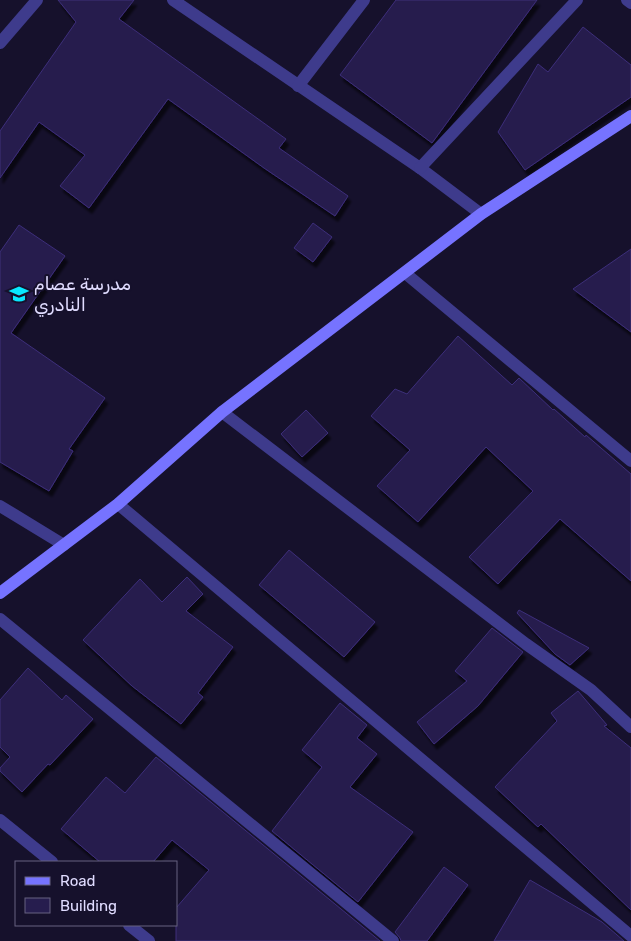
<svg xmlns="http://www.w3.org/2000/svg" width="631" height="941" viewBox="0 0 631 941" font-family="Rubik,'Noto Sans Arabic',sans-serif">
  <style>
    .building { fill: #261d4e; stroke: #3d2e7a; filter: url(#shadow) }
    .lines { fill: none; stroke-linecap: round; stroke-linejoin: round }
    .service { stroke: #3e3b8c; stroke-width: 12 }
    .minor { stroke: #3e3b8c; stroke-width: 12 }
    .secondary { stroke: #7673ff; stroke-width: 12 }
    .labels { text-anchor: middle; stroke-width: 4; stroke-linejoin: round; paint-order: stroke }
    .poi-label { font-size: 18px; fill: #e0dcff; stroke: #16112c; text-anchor: start }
  </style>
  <defs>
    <filter id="shadow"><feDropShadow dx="3" dy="5.5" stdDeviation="1" flood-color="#0009"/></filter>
  </defs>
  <rect width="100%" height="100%" fill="#16112c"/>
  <g class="building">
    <polygon points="58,0 134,0 119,19 286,139 279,148 348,196 335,216 264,168 168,99 89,208 60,186 85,155 39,122 0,178 0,131 76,22"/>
    <polygon points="396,0 537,0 432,143 340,75"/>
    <polygon points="583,27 631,65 631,97 525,170 498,132 538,64 548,72"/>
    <polygon points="313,223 332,237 313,262 294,248"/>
    <polygon points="19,225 65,256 11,333 105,398 69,449 73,451 49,491 0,462 0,252"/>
    <polygon points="631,249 631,332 573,289"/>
    <polygon points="458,336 512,385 519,378 553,410 554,409 585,437 586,435 631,474 631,581 560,519 498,584 469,557 533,491 486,447 418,522 377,486 410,450 371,416 395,389 407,394"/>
    <polygon points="306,410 328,433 302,457 281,434"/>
    <polygon points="289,550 375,622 344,657 259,585"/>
    <polygon points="187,577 203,594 186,611 233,647 198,693 203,697 181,724 132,686 83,640 140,579 162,602"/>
    <polygon points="519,610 589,648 570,665 555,654 517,613"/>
    <polygon points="492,628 523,652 478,706 434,744 417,722 467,681 455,671"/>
    <polygon points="28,668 62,700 66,695 93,719 50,765 48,764 22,792 0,771 0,768 10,757 0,747 0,700"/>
    <polygon points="578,691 607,725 604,726 631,748 631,910 541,824 538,827 495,787 557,721 551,713"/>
    <polygon points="340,703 367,725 357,738 377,754 350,787 413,832 358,902 272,831 322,767 302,750"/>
    <polygon points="156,757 380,941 176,941 176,908 209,870 172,840 153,862 100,862 61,829 106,777 125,793"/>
    <polygon points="444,867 468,885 427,941 401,941 400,938 395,932"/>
    <polygon points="530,880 602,922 624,941 494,941"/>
  </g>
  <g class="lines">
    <polyline class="service" points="0,43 37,0"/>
    <g class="minor">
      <polyline points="173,0 420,168 481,214"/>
      <polyline points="627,0 631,3"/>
      <polyline points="298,86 364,0"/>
      <polyline points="420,168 577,0"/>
      <polyline points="405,273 631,461"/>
      <polyline points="222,412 526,644 591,690 631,727"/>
      <polyline points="118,504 631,936"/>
      <polyline points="0,506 64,545"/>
      <polyline points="0,619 393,941"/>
      <polyline points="0,820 52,862"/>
      <polyline points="129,925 149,941"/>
    </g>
    <polyline class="secondary" points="0,593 118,504 222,412 481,214 631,116"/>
  </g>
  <defs>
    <g id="school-bare" transform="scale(1.5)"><path d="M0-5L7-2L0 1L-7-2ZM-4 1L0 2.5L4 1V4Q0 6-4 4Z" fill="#08e8ff" stroke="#16112c" stroke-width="2.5" paint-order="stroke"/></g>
  </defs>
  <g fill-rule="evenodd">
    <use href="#school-bare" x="19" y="294"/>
  </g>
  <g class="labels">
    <g class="poi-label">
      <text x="34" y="290">مدرسة عصام<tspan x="34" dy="21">النادري</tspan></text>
    </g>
  </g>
  <rect x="15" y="861" width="162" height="65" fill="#16112c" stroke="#676280"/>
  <rect x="25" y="877" width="25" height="8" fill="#7673ff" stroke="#676280"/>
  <text x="60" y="886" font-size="15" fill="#e0dcff">Road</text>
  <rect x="25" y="898" width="25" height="15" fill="#261d4e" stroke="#676280"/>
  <text x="60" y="911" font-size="15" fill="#e0dcff">Building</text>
</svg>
